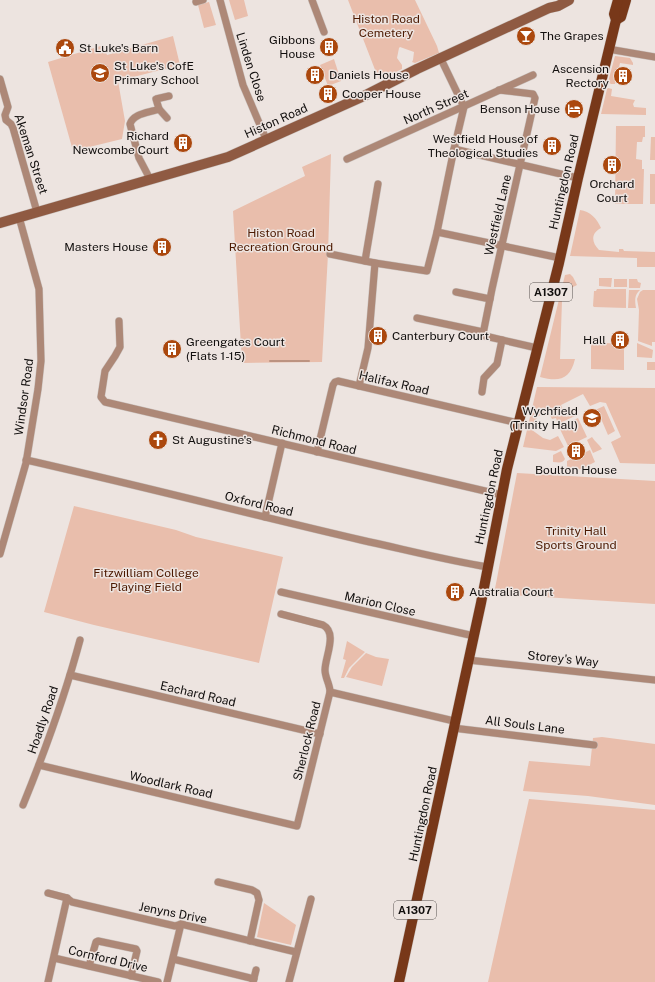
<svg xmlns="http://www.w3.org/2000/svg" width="655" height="982" viewBox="0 0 655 982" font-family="'Public Sans',sans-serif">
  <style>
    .green { fill: #e9beac }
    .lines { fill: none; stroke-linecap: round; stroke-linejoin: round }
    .stream { stroke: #bc9381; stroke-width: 2 }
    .street-casing { stroke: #cac2be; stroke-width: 8 }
    .secondary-casing { stroke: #cac2be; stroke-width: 11 }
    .primary-casing { stroke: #cac2be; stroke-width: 11 }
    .street { stroke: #ad8877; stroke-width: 7 }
    .secondary { stroke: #8f5a42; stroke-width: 10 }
    .primary { stroke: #783819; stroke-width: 10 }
    .labels { text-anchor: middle; stroke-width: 3; stroke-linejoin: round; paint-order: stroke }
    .shield { fill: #ede4e0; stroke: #544f4d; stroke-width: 1 }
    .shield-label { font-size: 11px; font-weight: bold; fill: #120f0e }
    .park-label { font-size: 12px; fill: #4c1900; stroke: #ede4e0 }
    .poi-label { font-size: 12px; fill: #120f0e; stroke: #ede4e0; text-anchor: start }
    .street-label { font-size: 12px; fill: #120f0e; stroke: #ede4e0 }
  </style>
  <rect width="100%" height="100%" fill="#ede4e0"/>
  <g class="green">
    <polygon points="229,0 244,0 248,16 235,20"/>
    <polygon points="348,0 415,0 437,46 439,53 415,63 412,62 413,60 414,52 400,47 399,48 397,58 402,65 402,69 379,80"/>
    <polygon points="209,2 216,25 204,28 198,5"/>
    <polygon points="173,36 180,65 118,81 125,121 122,139 73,151 48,62 104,45 107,55"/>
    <polygon points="615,56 630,58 633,63 633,65 620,63 615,84 611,84 608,82"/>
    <polygon points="334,59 341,81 328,86 320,65"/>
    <polygon points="608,88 612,89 611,96 635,100 633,104 634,107 646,108 646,115 601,114 607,89"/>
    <polygon points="616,126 645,126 645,137 643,137 642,142 637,142 636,159 642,160 642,169 644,169 643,204 615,204"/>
    <polygon points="651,137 655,137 655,160 650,160"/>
    <polygon points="331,154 328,254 322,362 242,363 233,211 305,176 302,167"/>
    <rect x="650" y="174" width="5" height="30"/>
    <path d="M580,210C590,211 597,219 601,228C591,233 591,242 599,250L619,252V249H623L624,251L655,252V267H637V258L570,256Z"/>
    <path d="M570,274L573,277L577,285L571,288V298L562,301L560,359H575C570,380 559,382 540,377L565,275Z"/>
    <polygon points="599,278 612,278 611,287 599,286"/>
    <rect x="614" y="279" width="13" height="8"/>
    <polygon points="629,279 637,279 638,282 641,283 640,288 629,288"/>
    <polygon points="597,289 626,289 626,308 594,307 593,306 594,291 596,291"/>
    <path d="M629,290H640C634,295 635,301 636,308H628Z"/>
    <polygon points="643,290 655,290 655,342 652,342 652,346 638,341 639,310 637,299 640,292"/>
    <polygon points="591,337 605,337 605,343 624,344 624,370 591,369"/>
    <polygon points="637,343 653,350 652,358 637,357"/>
    <rect x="647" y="362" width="8" height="8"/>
    <polygon points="537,387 655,388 655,464 620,463 611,442 621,437 606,403 600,402 590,406 583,394 561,405 566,417 574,414 575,416 558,424 556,418 552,419 548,411 537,417 532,430 543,438 550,440 558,436 564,447 556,451 523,447"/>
    <polygon points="604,406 615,431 608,435 599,414 595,415 593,411"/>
    <polygon points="578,418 587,437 568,446 559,427"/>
    <path d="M592,437C595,442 599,444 602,449L593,453L587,440Z"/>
    <polygon points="590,450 595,462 581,469 567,471 567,461"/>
    <path d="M561,451L565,459C562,464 558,462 553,462V455Z"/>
    <polygon points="517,473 655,481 655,604 494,594"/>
    <polygon points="74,506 176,530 196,537 283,557 259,663 94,625 44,612"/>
    <polygon points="347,641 365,652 349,668 344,678 341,678 346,660 343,659"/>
    <polygon points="366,653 376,657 389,659 382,686 346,677 352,667"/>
    <polygon points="602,737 655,744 655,805 588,796 523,791 529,761 590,766 593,738"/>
    <polygon points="529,799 655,810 655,982 488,982"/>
    <polygon points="264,903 296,925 291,945 257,937"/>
  </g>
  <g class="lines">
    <polyline class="stream" points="270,361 309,361"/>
    <g class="street-casing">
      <g id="street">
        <polyline points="220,0 243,85 266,139"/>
        <polyline points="312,0 324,32"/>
        <polyline points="196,2 203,0"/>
        <polyline points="608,49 655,57"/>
        <polyline points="0,79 8,107 5,115 6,120 11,124 13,128 37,212"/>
        <polyline points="499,90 533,94 535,98 492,289 483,334 485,336 537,348"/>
        <polyline points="159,109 167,118"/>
        <polyline points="454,149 578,178"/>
        <polyline points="347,159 533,75"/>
        <path d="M150,179L139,158L130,124C134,113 149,113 159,109L156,99L169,96"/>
        <polyline points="437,232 560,258"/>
        <polyline points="330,254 375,263 427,271 437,232 454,149 464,107 440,57"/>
        <polyline points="365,261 378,184"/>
        <polyline points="456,292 490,299"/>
        <polyline points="417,318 483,332"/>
        <polyline points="119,321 120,347 115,356 105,371 101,397 105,402 502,495"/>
        <polyline points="359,386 368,348 375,263"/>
        <polyline points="482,392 484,378 497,364 502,340"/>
        <polyline points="317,452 333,385 335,382 338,381 518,423"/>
        <path d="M26,460C138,485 249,514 361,540C403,549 445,560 488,567"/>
        <polyline points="265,517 282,443"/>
        <polyline points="0,554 26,463 38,389 41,361 39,289 19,217"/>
        <polyline points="281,592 474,636"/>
        <path d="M281,614L323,625C338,633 325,657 325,670C325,678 330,684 330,692"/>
        <polyline points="468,660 655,680"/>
        <polyline points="70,675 320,734"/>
        <polyline points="453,728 594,745"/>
        <polyline points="39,765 297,826 330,692 454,721"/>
        <path d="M23,805C45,751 65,696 80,640"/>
        <polyline points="218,882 252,890 257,893 259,900 250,941"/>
        <polyline points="48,893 67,898 72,902 175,926 181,924 296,952"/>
        <polyline points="54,958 158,982"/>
        <polyline points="173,959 254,979"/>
        <polyline points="89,966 96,942 98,941 136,949 137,951 131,976"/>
        <polyline points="48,982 67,898"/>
        <polyline points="167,982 181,924"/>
        <polyline points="253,982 256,970"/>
        <polyline points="289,982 311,899"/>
      </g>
    </g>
    <g class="secondary-casing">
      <polyline id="secondary" points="0,223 228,157 364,96 417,69 549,8 558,6 569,0"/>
    </g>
    <g class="primary-casing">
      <g id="primary">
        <polyline points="616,20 621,17 626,0"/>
        <polyline points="399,982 481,603 507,469 559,263 578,178 616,20 614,14 618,0"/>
      </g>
    </g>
    <use href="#street" class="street"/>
    <use href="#secondary" class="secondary"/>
    <use href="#primary" class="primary"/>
  </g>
  <defs>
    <g id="bar-disc" transform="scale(1)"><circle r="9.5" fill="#ab480e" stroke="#ede4e0"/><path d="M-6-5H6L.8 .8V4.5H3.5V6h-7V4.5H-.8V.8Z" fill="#fff"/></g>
    <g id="building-disc" transform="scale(1)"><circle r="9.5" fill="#ab480e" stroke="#ede4e0"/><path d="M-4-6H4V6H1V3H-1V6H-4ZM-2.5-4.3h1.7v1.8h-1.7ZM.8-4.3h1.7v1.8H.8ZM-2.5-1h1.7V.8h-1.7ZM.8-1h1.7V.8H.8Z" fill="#fff"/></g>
    <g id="civic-disc" transform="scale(1)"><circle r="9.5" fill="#ab480e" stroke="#ede4e0"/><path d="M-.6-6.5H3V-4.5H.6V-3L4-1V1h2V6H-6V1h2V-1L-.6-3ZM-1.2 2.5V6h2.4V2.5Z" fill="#fff"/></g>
    <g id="school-disc" transform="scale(1)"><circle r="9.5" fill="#ab480e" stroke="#ede4e0"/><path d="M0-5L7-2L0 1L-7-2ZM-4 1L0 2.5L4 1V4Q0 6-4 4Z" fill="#fff"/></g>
    <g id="hotel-disc" transform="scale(1)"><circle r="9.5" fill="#ab480e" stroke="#ede4e0"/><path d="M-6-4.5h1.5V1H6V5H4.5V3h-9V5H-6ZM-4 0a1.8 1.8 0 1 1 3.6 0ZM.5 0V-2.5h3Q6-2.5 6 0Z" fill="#fff"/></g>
    <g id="university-disc" transform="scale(1)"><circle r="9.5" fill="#ab480e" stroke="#ede4e0"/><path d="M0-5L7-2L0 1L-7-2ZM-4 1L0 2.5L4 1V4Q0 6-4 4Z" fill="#fff"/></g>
    <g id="church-disc" transform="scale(1)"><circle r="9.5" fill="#ab480e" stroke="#ede4e0"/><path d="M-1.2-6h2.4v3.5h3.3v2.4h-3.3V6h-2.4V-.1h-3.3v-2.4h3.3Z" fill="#fff"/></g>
  </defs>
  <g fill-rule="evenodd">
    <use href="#bar-disc" x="526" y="36"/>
    <use href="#building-disc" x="329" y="47"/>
    <use href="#civic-disc" x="65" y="48"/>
    <use href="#school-disc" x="100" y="73"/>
    <use href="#building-disc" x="315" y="75"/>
    <use href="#building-disc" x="623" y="76"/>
    <use href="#building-disc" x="328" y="94"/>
    <use href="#hotel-disc" x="574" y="109"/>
    <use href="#building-disc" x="183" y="143"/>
    <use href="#building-disc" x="552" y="146"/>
    <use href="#building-disc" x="612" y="165"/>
    <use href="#building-disc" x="162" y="247"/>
    <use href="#building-disc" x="378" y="336"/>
    <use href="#building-disc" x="620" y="340"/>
    <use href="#building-disc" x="172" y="349"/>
    <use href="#university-disc" x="592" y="418"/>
    <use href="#church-disc" x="158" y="440"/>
    <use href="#building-disc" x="576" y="451"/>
    <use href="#building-disc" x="455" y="592"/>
  </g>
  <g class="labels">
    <g class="shield">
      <rect x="530" y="283" width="42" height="18" rx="3"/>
      <rect x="394" y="901" width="42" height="18" rx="3"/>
    </g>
    <g class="shield-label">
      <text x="551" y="296">A1307</text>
      <text x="415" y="914">A1307</text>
    </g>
    <g class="park-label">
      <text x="386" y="23">Histon Road<tspan x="386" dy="14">Cemetery</tspan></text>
      <text x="281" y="237">Histon Road<tspan x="281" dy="14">Recreation Ground</tspan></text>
      <text x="576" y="535">Trinity Hall<tspan x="576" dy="14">Sports Ground</tspan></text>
      <text x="146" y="577">Fitzwilliam College<tspan x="146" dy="14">Playing Field</tspan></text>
    </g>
    <g class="poi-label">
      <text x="540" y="40">The Grapes</text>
      <text x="315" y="44" text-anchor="end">Gibbons<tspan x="315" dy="14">House</tspan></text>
      <text x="79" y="52">St Luke's Barn</text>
      <text x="114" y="70">St Luke's CofE<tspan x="114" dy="14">Primary School</tspan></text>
      <text x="609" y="73" text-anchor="end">Ascension<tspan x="609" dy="14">Rectory</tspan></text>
      <text x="329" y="79">Daniels House</text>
      <text x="342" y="98">Cooper House</text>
      <text x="560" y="113" text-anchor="end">Benson House</text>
      <text x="169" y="140" text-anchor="end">Richard<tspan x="169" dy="14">Newcombe Court</tspan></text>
      <text x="538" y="143" text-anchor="end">Westfield House of<tspan x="538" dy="14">Theological Studies</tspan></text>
      <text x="612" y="188" text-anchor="middle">Orchard<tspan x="612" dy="14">Court</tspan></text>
      <text x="148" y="251" text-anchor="end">Masters House</text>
      <text x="392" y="340">Canterbury Court</text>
      <text x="606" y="344" text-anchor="end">Hall</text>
      <text x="186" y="346">Greengates Court<tspan x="186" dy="14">(Flats 1-15)</tspan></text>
      <text x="578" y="415" text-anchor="end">Wychfield<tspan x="578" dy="14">(Trinity Hall)</tspan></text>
      <text x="172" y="444">St Augustine's</text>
      <text x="576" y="474" text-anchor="middle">Boulton House</text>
      <text x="469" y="596">Australia Court</text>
    </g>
    <g class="street-label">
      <text transform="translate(251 67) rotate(72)" y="4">Linden Close</text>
      <text transform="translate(436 107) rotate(-24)" y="4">North Street</text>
      <text transform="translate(276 121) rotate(-24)" y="4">Histon Road</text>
      <text transform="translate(31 154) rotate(72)" y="4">Akeman Street</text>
      <text transform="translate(564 182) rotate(-77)" y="4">Huntingdon Road</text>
      <text transform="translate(498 215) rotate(-77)" y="4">Westfield Lane</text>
      <text transform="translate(394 383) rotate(13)" y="4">Halifax Road</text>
      <text transform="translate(24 397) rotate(-82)" y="4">Windsor Road</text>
      <text transform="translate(314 440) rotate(14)" y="4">Richmond Road</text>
      <text transform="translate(489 497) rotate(-78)" y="4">Huntingdon Road</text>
      <text transform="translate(259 504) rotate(14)" y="4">Oxford Road</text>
      <text transform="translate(380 604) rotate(13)" y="4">Marion Close</text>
      <text transform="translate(563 659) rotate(6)" y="4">Storey's Way</text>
      <text transform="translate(198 694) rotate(13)" y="4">Eachard Road</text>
      <text transform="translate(43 720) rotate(-71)" y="4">Hoadly Road</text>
      <text transform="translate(525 725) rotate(7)" y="4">All Souls Lane</text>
      <text transform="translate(307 741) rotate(-76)" y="4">Sherlock Road</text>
      <text transform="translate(171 785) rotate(13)" y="4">Woodlark Road</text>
      <text transform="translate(423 814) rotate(-78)" y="4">Huntingdon Road</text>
      <text transform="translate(173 913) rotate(11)" y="4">Jenyns Drive</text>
      <text transform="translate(108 959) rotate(13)" y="4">Cornford Drive</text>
    </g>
  </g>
</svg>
